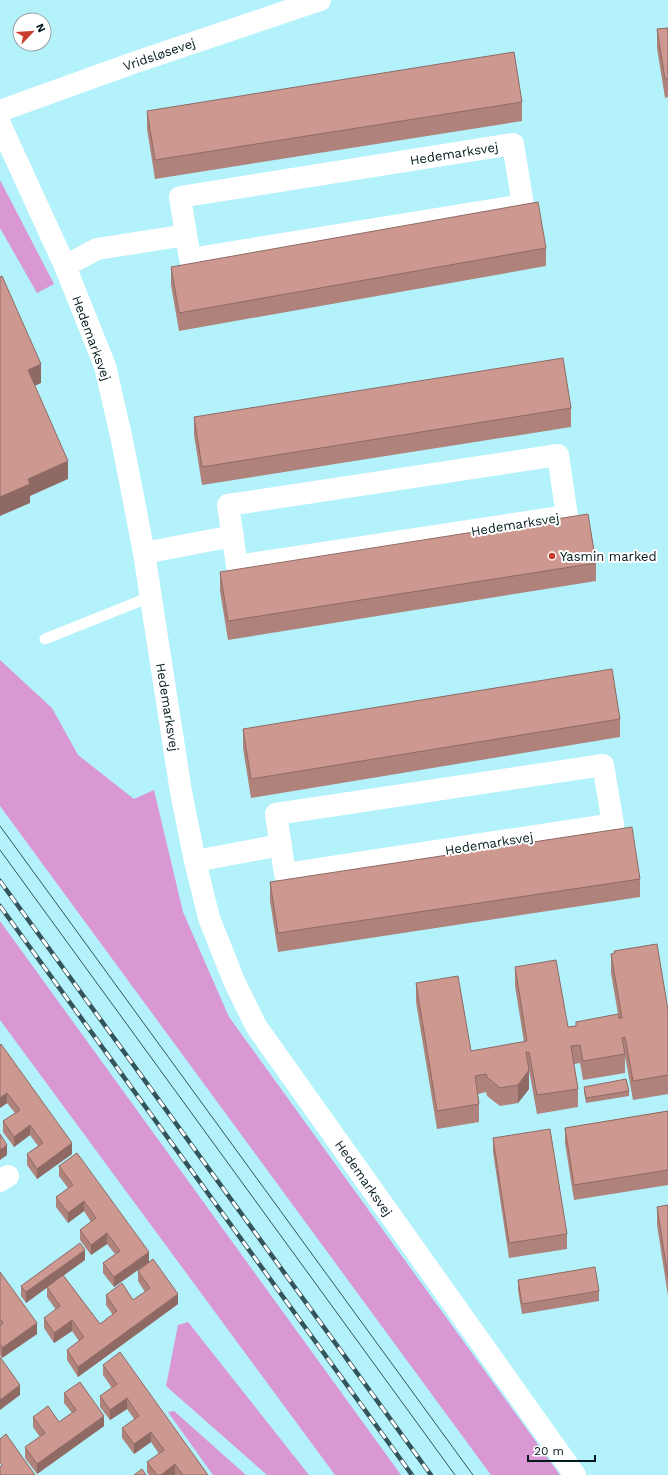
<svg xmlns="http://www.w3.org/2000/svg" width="668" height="1475" viewBox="0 0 668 1475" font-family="'Work Sans',sans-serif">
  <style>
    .green { fill: #d997d3 }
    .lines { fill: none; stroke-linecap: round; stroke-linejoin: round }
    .service { stroke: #fff; stroke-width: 11 }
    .minor { stroke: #fff; stroke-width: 22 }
    .tertiary { stroke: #fff; stroke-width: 22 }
    .tram { stroke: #33545a; stroke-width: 1 }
    .rail-casing { stroke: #33545a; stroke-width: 4.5 }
    .rail { stroke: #fff; stroke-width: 3; stroke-dasharray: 9; stroke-linecap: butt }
    .wall { fill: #af837c }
    .shaded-wall { fill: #8f6a65 }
    .building { fill: #cc9890; stroke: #8f6a65 }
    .poi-dot { fill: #c93c2e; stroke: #fff; stroke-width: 1.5 }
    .labels { text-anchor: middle; stroke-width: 4; stroke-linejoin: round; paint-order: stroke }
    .street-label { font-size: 13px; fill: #02191d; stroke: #fff }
    .poi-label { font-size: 13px; fill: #02191d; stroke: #fff; text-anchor: start }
  </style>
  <rect width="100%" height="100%" fill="#b3f1fb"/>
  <g class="green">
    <polygon points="0,180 54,284 37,293 0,228"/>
    <polygon points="0,660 52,708 78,755 134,799 154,790 183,912 229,1017 560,1475 491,1475 0,806"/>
    <polygon points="0,921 401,1475 335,1475 0,1020"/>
    <polygon points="188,1322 309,1475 267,1475 166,1386 178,1325"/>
    <polygon points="174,1411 246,1475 213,1475 168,1412"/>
  </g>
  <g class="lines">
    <polyline class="service" points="45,639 150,597"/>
    <g class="minor">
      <polygon points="513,144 523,205 190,259 180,197"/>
      <polyline points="65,266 97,249 186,235"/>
      <polygon points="558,455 567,516 237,566 228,505"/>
      <polyline points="144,553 233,536"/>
      <polygon points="603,765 613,824 285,874 276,814"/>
      <polyline points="195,861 281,845"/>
      <polyline points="0,1181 8,1176"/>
    </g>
    <g class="tertiary">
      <polyline points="0,111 133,63 320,0"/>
      <polyline points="0,124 65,266 105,366 122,440 144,553 181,792 195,861 209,918 234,981 256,1026 575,1475"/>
    </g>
    <g class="tram">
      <polyline points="0,826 473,1475"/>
      <polyline points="0,850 455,1475"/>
    </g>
    <g class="rail-casing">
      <g id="rail">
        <polyline points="0,881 431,1475"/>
        <polyline points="0,906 412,1475"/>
      </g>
    </g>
    <use href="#rail" class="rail"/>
  </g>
  <g class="wall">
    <polygon points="668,28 668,97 665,98 657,48 657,29"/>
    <polygon points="522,102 522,121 155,179 147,129 147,111"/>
    <polygon points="546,248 546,266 179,331 171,285 171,267"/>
    <polygon points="571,408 571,427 202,485 194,435 194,417"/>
    <polygon points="596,563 596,581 228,640 220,591 220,572"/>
    <polygon points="620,719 620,737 251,798 243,748 243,729"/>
    <polygon points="640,879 640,897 278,952 270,901 270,882"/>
    <polygon points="614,951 668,1010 668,1094 633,1100 625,1056 625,1073 583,1080 580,1063 574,1064 578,1089 578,1107 537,1114 529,1070 529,1089 518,1103 500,1106 487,1096 486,1092 478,1094 479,1104 479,1122 437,1129 416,1002 416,983 471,1051 524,1042 515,986 515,967 568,1027 576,1026 576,1022 618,1014 611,973 611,954 614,954"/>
    <polygon points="0,1045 72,1154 37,1179 27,1165 27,1154 38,1146 30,1135 14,1147 3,1132 3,1121 15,1113 7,1103 0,1108"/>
    <polygon points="584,1087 629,1091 629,1096 586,1103 584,1092"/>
    <polygon points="668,1111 668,1185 574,1200 565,1143 565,1128"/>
    <polygon points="493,1138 567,1234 567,1249 509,1258 493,1152"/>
    <polygon points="59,1166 149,1262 178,1304 78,1377 67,1360 67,1350 79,1341 72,1331 54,1343 44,1328 44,1318 56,1310 47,1297 47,1287 26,1303 21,1296 21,1286 85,1260 63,1275 100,1324 113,1315 106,1305 106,1295 133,1300 145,1292 138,1281 138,1271 148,1263 114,1287 103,1273 103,1263 115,1254 107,1244 91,1255 80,1240 80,1230 91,1222 84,1211 68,1223 56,1207 56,1197 68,1188 59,1176"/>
    <polygon points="668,1205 668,1296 657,1225 657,1207"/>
    <polygon points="0,1272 37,1334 2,1358 0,1355"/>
    <polygon points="518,1280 599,1291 599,1301 522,1314 518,1290"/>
    <polygon points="103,1365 208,1475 149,1475 147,1472 147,1462 159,1454 151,1442 134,1454 122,1438 122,1428 135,1420 127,1409 110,1420 100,1407 100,1396 112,1388 103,1375"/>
    <polygon points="64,1393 104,1426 37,1474 25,1458 25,1447 40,1437 33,1427 33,1417 59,1422 72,1413 64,1403"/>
  </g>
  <g class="shaded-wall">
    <polygon points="41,364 41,383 28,389 28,370"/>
    <polygon points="68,461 68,479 30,496 30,503 0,516 0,497 28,479"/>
    <polygon points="529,1070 529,1089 518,1103 518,1085"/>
    <polygon points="7,1093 7,1103 0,1108 0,1098"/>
    <polygon points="30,1125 30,1135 14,1147 14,1137"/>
    <polygon points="72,1143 72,1154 37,1179 37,1169"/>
    <polygon points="7,1145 7,1155 0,1160 0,1150"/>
    <polygon points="84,1201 84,1211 68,1223 68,1213"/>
    <polygon points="107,1233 107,1244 91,1255 91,1245"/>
    <polygon points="85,1250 85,1260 26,1303 26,1292"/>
    <polygon points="149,1252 149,1262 114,1287 114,1277"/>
    <polygon points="178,1294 178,1304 78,1377 78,1367"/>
    <polygon points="72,1320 72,1331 54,1343 54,1333"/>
    <polygon points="37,1323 37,1334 2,1358 2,1348"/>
    <polygon points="20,1385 20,1395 0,1410 0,1400"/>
    <polygon points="127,1398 127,1409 110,1420 110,1410"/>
    <polygon points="104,1416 104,1426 37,1474 37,1464"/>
    <polygon points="151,1432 151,1442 134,1454 134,1444"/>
    <polygon points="175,1464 175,1475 161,1475"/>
  </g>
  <g class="building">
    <polygon points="668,28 668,79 665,79 657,29"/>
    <polygon points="514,52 522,102 155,160 147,111"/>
    <polygon points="538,202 546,248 179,313 171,267"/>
    <polygon points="2,276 41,364 28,370 68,461 28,479 30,484 0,497 0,277"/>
    <polygon points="563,358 571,408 202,467 194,417"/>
    <polygon points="588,514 596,563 228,621 220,572"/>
    <polygon points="612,669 620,719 251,779 243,729"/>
    <polygon points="632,827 640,879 278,933 270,882"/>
    <polygon points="657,944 668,1010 668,1075 633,1081 625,1037 622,1038 625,1054 583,1061 580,1045 571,1046 578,1089 537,1095 529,1052 526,1052 529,1070 518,1085 500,1088 487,1077 486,1074 475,1076 479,1104 437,1111 416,983 458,976 471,1051 527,1041 515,967 556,960 568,1027 576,1026 576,1022 618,1014 619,1018 622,1018 611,954 615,953 614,951"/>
    <polygon points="1,1044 72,1143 37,1169 27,1154 43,1143 30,1125 14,1137 3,1121 20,1110 7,1093 0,1098 0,1045"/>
    <polygon points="626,1079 629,1091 586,1098 584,1087"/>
    <polygon points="668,1111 668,1170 574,1185 565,1128"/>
    <polygon points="550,1129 567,1234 509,1243 493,1138"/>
    <polygon points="0,1134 7,1145 0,1150"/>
    <polygon points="77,1153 149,1252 114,1277 103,1263 120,1251 107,1233 91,1245 80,1230 96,1218 84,1201 68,1213 56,1197 73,1185 59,1166"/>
    <polygon points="668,1205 668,1277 657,1207"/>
    <polygon points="80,1243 85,1250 26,1292 21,1286"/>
    <polygon points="153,1259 178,1294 78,1367 67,1350 84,1337 72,1320 54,1333 44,1318 60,1306 47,1287 63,1275 100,1324 117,1311 106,1295 122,1283 133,1300 150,1288 138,1271"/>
    <polygon points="595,1267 599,1291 522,1304 518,1280"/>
    <polygon points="0,1272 37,1323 2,1348 0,1344 0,1326 3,1323 0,1319"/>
    <polygon points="120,1352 208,1475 183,1475 175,1464 161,1475 157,1475 147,1462 164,1450 151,1432 134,1444 122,1428 139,1416 127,1398 110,1410 100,1396 117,1384 103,1365"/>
    <polygon points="0,1357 20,1385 0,1400"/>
    <polygon points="80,1382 104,1416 37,1464 25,1447 45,1433 33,1417 48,1406 59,1422 76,1410 64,1393"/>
    <polygon points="6,1434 35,1475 0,1475 0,1467 2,1465 0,1462 0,1439"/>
    <polygon points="142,1469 146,1475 134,1475"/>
  </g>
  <circle class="poi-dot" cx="552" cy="556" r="4"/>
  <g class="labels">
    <g class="street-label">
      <text transform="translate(159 54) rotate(-19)" y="5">Vridsløsevej</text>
      <text transform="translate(454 153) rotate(-9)" y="5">Hedemarksvej</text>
      <text transform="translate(92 338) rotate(70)" y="5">Hedemarksvej</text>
      <text transform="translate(515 524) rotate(-9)" y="5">Hedemarksvej</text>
      <text transform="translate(168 707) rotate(81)" y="5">Hedemarksvej</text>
      <text transform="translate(489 843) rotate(-9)" y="5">Hedemarksvej</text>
      <text transform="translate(364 1178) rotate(55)" y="5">Hedemarksvej</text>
    </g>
    <g class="poi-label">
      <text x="560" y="561">Yasmin marked</text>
    </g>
  </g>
  <g transform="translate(32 32) rotate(65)"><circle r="19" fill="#ffffff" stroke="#9aa3a5"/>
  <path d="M0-3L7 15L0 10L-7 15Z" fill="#c93c2e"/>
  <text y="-6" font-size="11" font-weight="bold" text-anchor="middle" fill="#02191d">N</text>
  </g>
  <path d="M528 1455v6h67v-6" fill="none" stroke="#02191d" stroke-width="2"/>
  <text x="534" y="1455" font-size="12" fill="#02191d" stroke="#ffffff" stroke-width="3" paint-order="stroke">20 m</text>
</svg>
